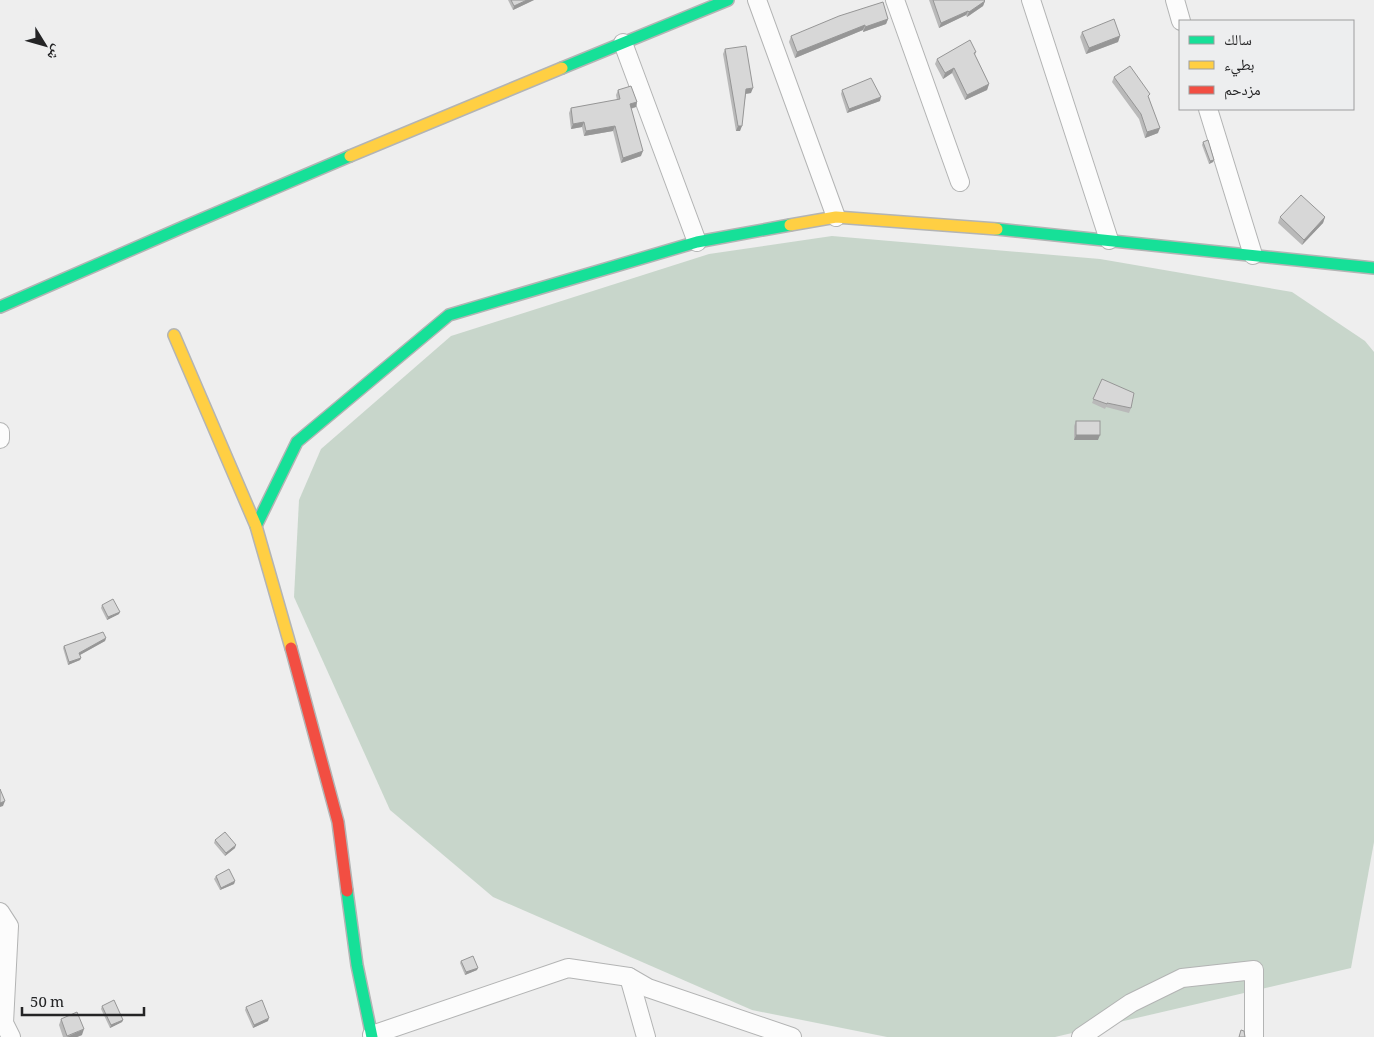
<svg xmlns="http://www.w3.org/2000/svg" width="1374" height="1037" viewBox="0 0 1374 1037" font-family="Georgia,'Noto Naskh Arabic',serif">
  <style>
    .green { fill: #c8d6cb }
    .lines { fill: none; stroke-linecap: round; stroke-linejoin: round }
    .street-casing { stroke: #b3b4b4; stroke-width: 20 }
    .fast-casing { stroke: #b3b4b4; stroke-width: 14 }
    .slow-casing { stroke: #b3b4b4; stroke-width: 14 }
    .jam-casing { stroke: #b3b4b4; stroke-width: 14 }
    .street { stroke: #fcfcfc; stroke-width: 18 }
    .fast { stroke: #16e098; stroke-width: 11 }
    .slow { stroke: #ffcf43; stroke-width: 11 }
    .jam { stroke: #f24e42; stroke-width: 11 }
    .wall { fill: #b9b9b9 }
    .shaded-wall { fill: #969696 }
    .building { fill: #d7d7d7; stroke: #969696 }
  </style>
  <rect width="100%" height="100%" fill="#eee"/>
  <polygon class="green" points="832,236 1100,259 1292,292 1365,341 1374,352 1374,842 1351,968 1055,1037 887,1037 752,1010 493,897 390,810 294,597 299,500 321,449 451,336 709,254"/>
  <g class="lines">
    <g class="street-casing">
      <g id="street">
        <polyline points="757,0 836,217"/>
        <polyline points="895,0 960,182"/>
        <polyline points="1031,0 1109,240"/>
        <polyline points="1175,0 1181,21"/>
        <polyline points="623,43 697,242"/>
        <polyline points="1208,109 1253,255"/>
        <polyline points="0,432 0,439"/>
        <polyline points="0,912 9,926 4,1023 11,1037"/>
        <polyline points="629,977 646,1037"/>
        <polyline points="372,1035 568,968 629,977 648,988 792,1037"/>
        <polyline points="1081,1037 1131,1003 1182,978 1254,970 1254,1037"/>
      </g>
    </g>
    <g class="fast-casing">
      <g id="fast">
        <polyline points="562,68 728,0"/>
        <polyline points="997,229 1374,268"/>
        <polyline points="0,307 181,228 350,156"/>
        <polyline points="256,526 297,442 449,315 697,242 790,225"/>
        <polyline points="347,891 357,965 372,1037"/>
      </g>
    </g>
    <g class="slow-casing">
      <g id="slow">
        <polyline points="350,156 562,68"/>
        <polyline points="790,225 836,217 997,229"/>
        <polyline points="174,335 256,526 291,648"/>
      </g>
    </g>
    <g class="jam-casing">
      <polyline id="jam" points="291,648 338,822 347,891"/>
    </g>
    <use href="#street" class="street"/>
    <use href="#fast" class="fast"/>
    <use href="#slow" class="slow"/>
    <use href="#jam" class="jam"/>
  </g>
  <g class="wall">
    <polygon points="508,0 534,0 513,10"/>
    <polygon points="929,0 984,0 985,1 983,6 967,17 966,15 939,28"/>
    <polygon points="888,19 886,24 863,32 863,30 795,58 789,42 791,36"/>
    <polygon points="1082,32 1120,36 1118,42 1086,54 1080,37"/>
    <polygon points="725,49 751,93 746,94 740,131 736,131 723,54"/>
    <polygon points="976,52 975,55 989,84 987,90 965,100 952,73 943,79 935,64 937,59"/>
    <polygon points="1114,77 1149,97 1158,133 1145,138 1139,119 1112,82"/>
    <polygon points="618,90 637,102 636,107 631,109 641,156 621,163 613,131 584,136 582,127 571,129 569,113 571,108 617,100 616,95"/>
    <polygon points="842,90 880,101 847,113 841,94"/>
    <polygon points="1203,142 1214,160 1213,162 1209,164 1202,145"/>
    <polygon points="1280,217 1325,217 1323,223 1302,245 1278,223"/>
    <polygon points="1102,379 1131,408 1129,413 1106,407 1105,409 1092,403"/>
    <polygon points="1076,421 1098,440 1074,440 1074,426"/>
    <polygon points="102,605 119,614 107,620 101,608"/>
    <polygon points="106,638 105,641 80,655 81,658 80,660 68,665 63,648 64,646"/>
    <polygon points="215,840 235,848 225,856 214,843"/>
    <polygon points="216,876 235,881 234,884 220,890 214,879"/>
    <polygon points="461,961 477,970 465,975 460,963"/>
    <polygon points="102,1006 123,1020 122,1022 110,1028 101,1009"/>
    <polygon points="246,1007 268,1021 253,1028 245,1010"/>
    <polygon points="61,1019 82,1035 77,1037 63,1037 59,1025"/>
  </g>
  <g class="shaded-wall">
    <polygon points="527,0 534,0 513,10 514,6"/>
    <polygon points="985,1 983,6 967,17 969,12"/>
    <polygon points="968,11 966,15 939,28 941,23"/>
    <polygon points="888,19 886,24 863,32 865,27"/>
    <polygon points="865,25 863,30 795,58 797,52"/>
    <polygon points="1120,36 1118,42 1086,54 1089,48"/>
    <polygon points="954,68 952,73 943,79 945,73"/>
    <polygon points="989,84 987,90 965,100 967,95"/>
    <polygon points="753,88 751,93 744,94 746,89"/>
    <polygon points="881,97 880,101 847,113 849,109"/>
    <polygon points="637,102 636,107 628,109 630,104"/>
    <polygon points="584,122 582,127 571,129 573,124"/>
    <polygon points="615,126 613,131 584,136 586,131"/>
    <polygon points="738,126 742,126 740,131 736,131"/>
    <polygon points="1160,128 1158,133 1145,138 1147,132"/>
    <polygon points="643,151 641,156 621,163 623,158"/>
    <polygon points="1214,160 1213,162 1209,164 1210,161"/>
    <polygon points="1325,217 1323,223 1302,245 1304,240"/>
    <polygon points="1076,435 1100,435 1098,440 1074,440"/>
    <polygon points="120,612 119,614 107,620 108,617"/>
    <polygon points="106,638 105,641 78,656 79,653"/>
    <polygon points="81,658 80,660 68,665 69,662"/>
    <polygon points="5,801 3,806 0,807 0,803"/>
    <polygon points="236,845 235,848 225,856 226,853"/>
    <polygon points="235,881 234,884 220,890 221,888"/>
    <polygon points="478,968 477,970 465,975 466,972"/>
    <polygon points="269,1018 268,1021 253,1028 254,1025"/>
    <polygon points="123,1020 122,1022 110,1028 111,1025"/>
    <polygon points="84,1029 82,1035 77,1037 67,1037"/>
  </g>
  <g class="building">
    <polygon points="511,0 527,0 514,6"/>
    <polygon points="933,0 984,0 985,1 969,12 968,11 941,23"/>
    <polygon points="883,2 888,19 865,27 865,25 797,52 791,36 839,16"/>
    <polygon points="1114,19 1120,36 1089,48 1082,32"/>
    <polygon points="970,40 976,52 974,53 989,84 967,95 954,68 945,73 937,59"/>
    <polygon points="746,46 753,88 746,89 742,126 738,126 725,49"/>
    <polygon points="1130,66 1150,94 1148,96 1160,128 1147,132 1141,114 1114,77"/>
    <polygon points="871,78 881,97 849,109 842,90"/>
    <polygon points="631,86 637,102 630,104 643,151 623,158 615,126 586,131 584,122 573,124 571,108 620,99 618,90"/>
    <polygon points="1208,140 1214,160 1210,161 1203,142"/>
    <polygon points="1301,195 1325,217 1304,240 1280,217"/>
    <polygon points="1102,379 1134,393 1131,408 1107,403 1107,404 1093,399"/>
    <rect x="1076" y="421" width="24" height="14"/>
    <polygon points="113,599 120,612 108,617 102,605"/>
    <polygon points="103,632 106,638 79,653 81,658 69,662 64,646"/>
    <polygon points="0,789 5,801 0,803"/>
    <polygon points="225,832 236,845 226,853 215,840"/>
    <polygon points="229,869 235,881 221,888 216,876"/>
    <polygon points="473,956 478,968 466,972 461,961"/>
    <polygon points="114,1000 123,1020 111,1025 102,1006"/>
    <polygon points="262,1000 269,1018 254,1025 246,1007"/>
    <polygon points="77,1012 84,1029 67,1036 61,1019"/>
    <polygon points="1241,1030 1244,1031 1245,1037 1239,1037"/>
  </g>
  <rect x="1179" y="20" width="175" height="90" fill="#edeeef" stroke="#9d9d9e"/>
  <rect x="1189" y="36" width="25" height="8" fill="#16e098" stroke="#9d9d9e"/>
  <text x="1224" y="45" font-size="15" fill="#242425">سالك</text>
  <rect x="1189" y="61" width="25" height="8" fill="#ffcf43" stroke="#9d9d9e"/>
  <text x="1224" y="70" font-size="15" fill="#242425">بطيء</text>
  <rect x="1189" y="86" width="25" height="8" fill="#f24e42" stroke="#9d9d9e"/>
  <text x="1224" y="95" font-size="15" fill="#242425">مزدحم</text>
  <g transform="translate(45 45) rotate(127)" stroke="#edeeef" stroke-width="4" paint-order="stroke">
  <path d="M0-4L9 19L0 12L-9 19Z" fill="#242425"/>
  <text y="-8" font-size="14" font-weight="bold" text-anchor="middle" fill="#242425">ش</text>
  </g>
  <path d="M22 1007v8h122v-8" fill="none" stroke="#242425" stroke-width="2.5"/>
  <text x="30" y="1007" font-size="15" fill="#242425" stroke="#edeeef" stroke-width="4" paint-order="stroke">50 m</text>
</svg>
